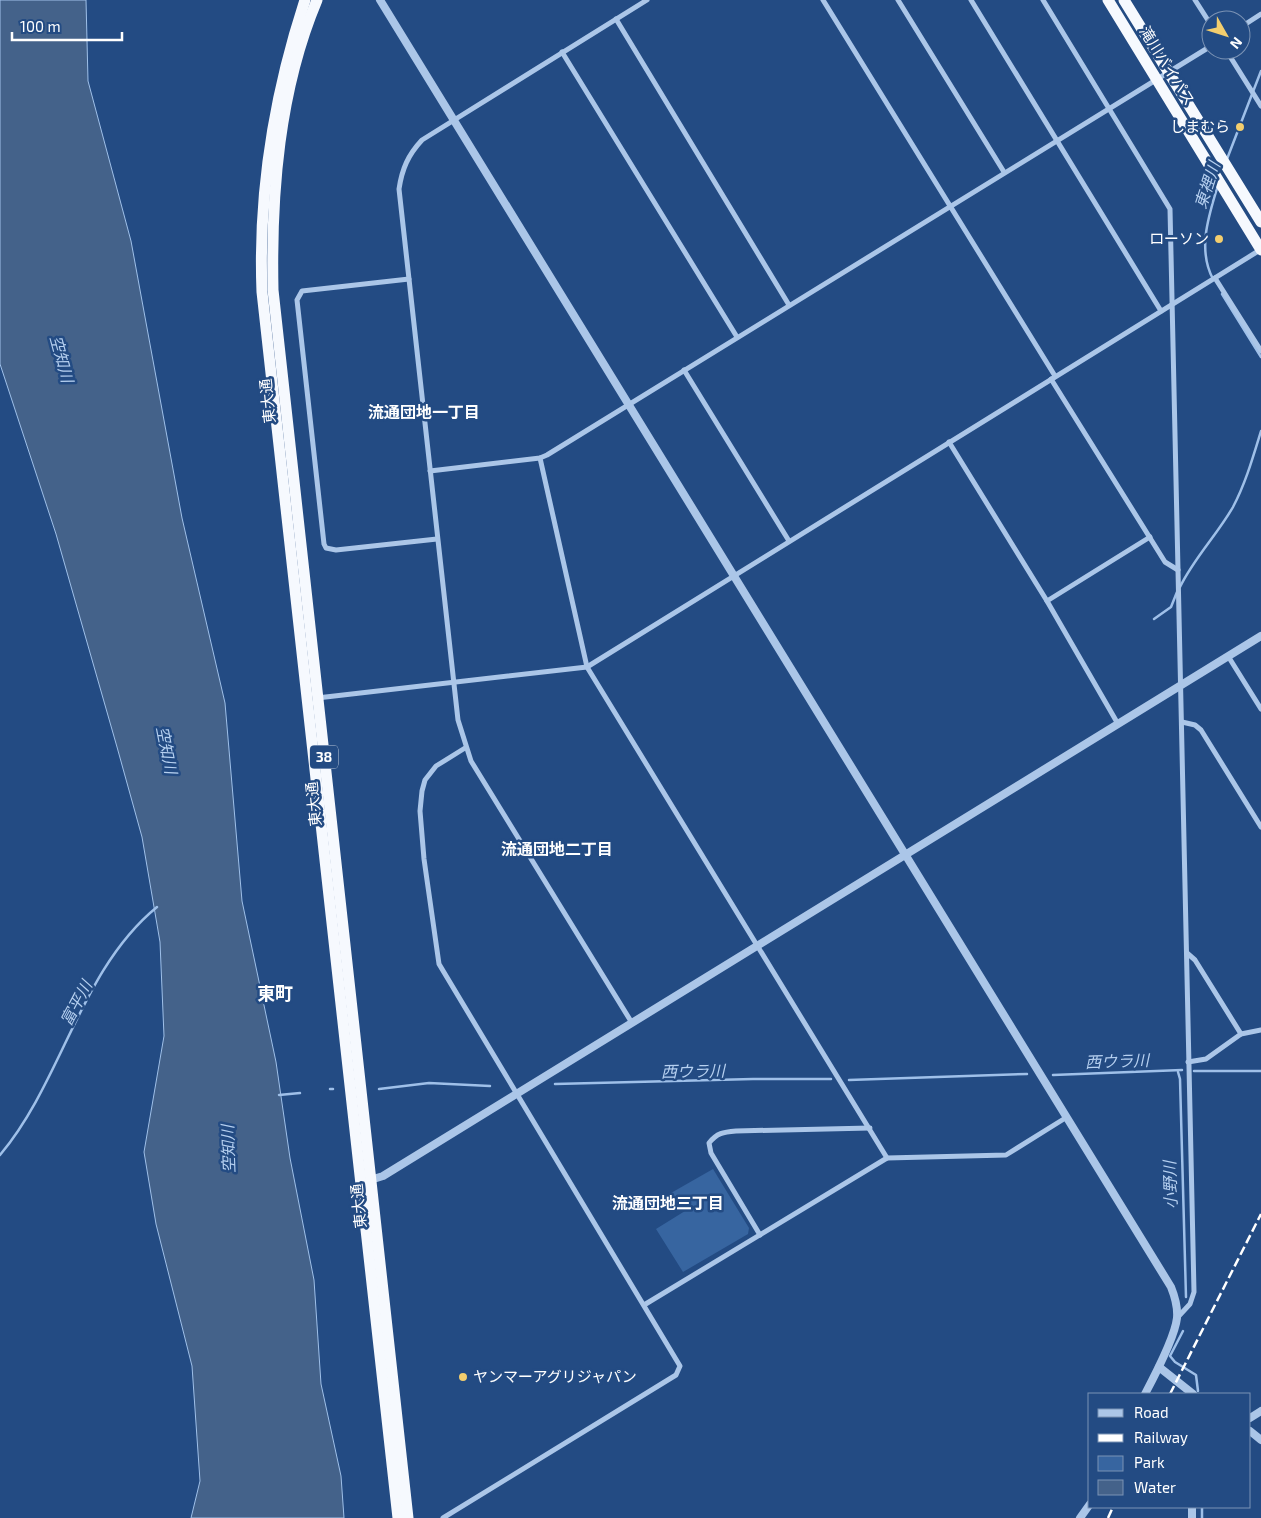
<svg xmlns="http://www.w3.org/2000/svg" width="1261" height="1518" viewBox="0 0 1261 1518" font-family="'Exo 2','Noto Sans JP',sans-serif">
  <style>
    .green { fill: #3765a0 }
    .water { fill: #44628a; stroke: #9fc0e9 }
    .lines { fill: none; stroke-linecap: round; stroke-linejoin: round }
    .stream { stroke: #9fc0e9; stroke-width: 2.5 }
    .minor { stroke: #abc6e8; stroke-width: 5 }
    .tertiary { stroke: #abc6e8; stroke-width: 8 }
    .trunk { stroke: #f6f9fe; stroke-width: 11 }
    .rail { stroke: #fff; stroke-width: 2.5; stroke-dasharray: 9 4; stroke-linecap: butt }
    .poi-dot { fill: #f3ce6e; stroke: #234b83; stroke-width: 2 }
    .labels { text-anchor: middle; stroke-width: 5; stroke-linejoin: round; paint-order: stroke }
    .shield { fill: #234b83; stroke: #bdc9da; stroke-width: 1 }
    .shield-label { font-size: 14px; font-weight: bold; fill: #fff }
    .street-label { font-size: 15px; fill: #fff; stroke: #234b83 }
    .poi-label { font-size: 15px; fill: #fff; stroke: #234b83; text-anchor: end }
    .water-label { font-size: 16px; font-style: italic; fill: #b6d0f0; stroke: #234b83 }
    .neighbourhood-label { font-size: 16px; font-weight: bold; fill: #fff; stroke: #234b83 }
    .quarter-label { font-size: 18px; font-weight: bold; fill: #fff; stroke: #234b83 }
  </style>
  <rect width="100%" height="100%" fill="#234b83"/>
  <polygon class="green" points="713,1169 749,1228 748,1234 683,1272 656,1229 685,1211 671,1193"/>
  <polygon class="water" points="0,0 86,0 88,81 131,241 182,518 225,703 242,901 276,1062 290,1158 314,1280 321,1384 341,1476 344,1518 191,1518 200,1481 192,1366 156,1224 144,1152 164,1036 160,942 142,837 117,747 56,534 0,364"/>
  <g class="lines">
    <g class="stream">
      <polyline points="1227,159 1261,71"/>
      <path d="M1213,279C1197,249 1209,215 1218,185"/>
      <polyline points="1222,294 1261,357"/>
      <path d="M1180,587C1194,558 1217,535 1233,507C1246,482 1253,457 1261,431"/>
      <polyline points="1154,619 1171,607 1177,592"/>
      <polyline points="1194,1071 1261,1071"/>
      <polyline points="1178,1072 1180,1079 1186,1297"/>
      <polyline points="1053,1075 1182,1070"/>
      <polyline points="849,1080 1027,1074"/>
      <polyline points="555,1084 753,1079 831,1079"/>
      <polyline points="330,1089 333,1089"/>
      <polyline points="379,1089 429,1083 490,1086"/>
      <polyline points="279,1095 300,1093"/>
      <path d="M0,1155C63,1080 80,970 157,907"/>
      <polyline points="1183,1331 1170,1356 1175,1362 1196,1375 1198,1391"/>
      <polyline points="1202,1507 1202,1518"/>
    </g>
    <g class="minor">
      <polyline points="823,0 1055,376"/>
      <polyline points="898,0 1004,172"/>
      <polyline points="971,0 1161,311"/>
      <polyline points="1043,0 1170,209 1194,1292 1190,1304 1177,1318"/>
      <polyline points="1195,0 1211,25"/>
      <polyline points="616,19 789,305"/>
      <polyline points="1241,27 1261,14"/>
      <polyline points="1226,50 1261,106"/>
      <polyline points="562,52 737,337"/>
      <polyline points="1215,278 1261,351"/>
      <polyline points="409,279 302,291 297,300 324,544 326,548 336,550 437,539"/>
      <polyline points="684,370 789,541"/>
      <polyline points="1051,379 1165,562 1178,570"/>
      <polyline points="949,442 1047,601 1118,724"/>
      <polyline points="540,458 587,667 887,1158"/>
      <polyline points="430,471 540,458 547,455 1211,46"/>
      <polyline points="1047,601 1150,537"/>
      <polyline points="1228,656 1261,709"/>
      <polyline points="317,698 587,667 1260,250"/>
      <polyline points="1182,722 1195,725 1201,730 1261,827"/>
      <polyline points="1187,953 1195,960 1241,1034"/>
      <path d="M632,1023L471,761L458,720L399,189C402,169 408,155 422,140L647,0"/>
      <polyline points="1188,1062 1206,1059 1241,1034 1261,1030"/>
      <path d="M760,1235L711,1153L709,1143C717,1133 723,1132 736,1131L870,1128"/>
      <polyline points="644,1305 887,1158 1006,1155 1067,1117"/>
      <polyline points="443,1518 676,1375 680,1366 439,964 424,859 420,811 422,791 425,780 436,766 465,748"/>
    </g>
    <g class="tertiary">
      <path d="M380,0L1171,1287C1175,1297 1178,1306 1177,1318C1175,1336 1154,1377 1145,1394"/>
      <polyline points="367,1181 383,1176 1261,636"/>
      <polyline points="1159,1367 1193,1394"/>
      <polyline points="1250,1418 1261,1411"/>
      <polyline points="1250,1431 1261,1440"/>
      <polyline points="1192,1507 1192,1518"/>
      <polyline points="1080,1518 1090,1504"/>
    </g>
    <g class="trunk">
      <path d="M305,0C274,95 258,192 262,292L398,1518"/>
      <path d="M317,0C279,90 271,193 273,290L408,1518"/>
      <polyline points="1108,0 1261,250"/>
      <polyline points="1124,0 1261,222"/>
    </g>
    <g class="rail">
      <polyline points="1170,1394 1261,1214"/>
      <polyline points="1108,1518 1113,1507"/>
    </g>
  </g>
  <g class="poi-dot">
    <circle cx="1240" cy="127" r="5"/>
    <circle cx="1219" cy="239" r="5"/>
    <circle cx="463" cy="1377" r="5"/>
  </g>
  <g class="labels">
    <rect class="shield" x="310" y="745.5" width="28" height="23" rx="4"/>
    <g class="shield-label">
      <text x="324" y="762">38</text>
    </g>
    <g class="street-label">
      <text transform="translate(1167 66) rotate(58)" y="5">滝川バイパス</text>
      <text transform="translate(268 401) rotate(-96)" y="5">東大通</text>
      <text transform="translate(314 804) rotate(-96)" y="5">東大通</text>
      <text transform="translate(359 1206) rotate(-96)" y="5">東大通</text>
    </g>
    <g class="poi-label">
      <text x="1230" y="132">しまむら</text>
      <text x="1209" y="244">ローソン</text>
      <text x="473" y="1382" text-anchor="start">ヤンマーアグリジャパン</text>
    </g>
    <g class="water-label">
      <text transform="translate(1207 185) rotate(-72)" y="6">東裡川</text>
      <text transform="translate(62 359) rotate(75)" y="6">空知川</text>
      <text transform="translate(167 750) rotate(79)" y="6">空知川</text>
      <text transform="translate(76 1003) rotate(-62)" y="6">富平川</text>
      <text transform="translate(1117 1061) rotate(-2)" y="6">西ウラ川</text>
      <text transform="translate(693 1071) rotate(-1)" y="6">西ウラ川</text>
      <text transform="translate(228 1149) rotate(-92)" y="6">空知川</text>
      <text transform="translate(1170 1185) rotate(-92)" y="6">小野川</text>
    </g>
    <g class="neighbourhood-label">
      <text x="424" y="418">流通団地一丁目</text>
      <text x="557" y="855">流通団地二丁目</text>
      <text x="668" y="1209">流通団地三丁目</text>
    </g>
    <g class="quarter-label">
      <text x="275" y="1000">東町</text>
    </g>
  </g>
  <rect x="1088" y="1393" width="162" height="115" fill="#234b83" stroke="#7b93b5"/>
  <rect x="1098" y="1409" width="25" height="8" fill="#abc6e8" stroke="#7b93b5"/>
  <text x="1134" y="1418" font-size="15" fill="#ffffff">Road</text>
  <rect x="1098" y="1434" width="25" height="8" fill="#ffffff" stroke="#7b93b5"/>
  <text x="1134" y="1443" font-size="15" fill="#ffffff">Railway</text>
  <rect x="1098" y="1456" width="25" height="15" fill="#3765a0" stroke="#7b93b5"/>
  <text x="1134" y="1468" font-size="15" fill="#ffffff">Park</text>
  <rect x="1098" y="1480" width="25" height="15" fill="#44628a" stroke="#7b93b5"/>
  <text x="1134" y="1493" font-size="15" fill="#ffffff">Water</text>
  <g transform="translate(1226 35) rotate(129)"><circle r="24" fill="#234b83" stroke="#7b93b5"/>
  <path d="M0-4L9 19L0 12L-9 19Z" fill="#f3ce6e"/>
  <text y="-8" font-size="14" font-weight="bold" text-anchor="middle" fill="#ffffff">N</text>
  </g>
  <path d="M12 32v8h110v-8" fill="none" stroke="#ffffff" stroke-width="2.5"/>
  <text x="20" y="32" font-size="15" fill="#ffffff" stroke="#234b83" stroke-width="4" paint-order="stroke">100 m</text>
</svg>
